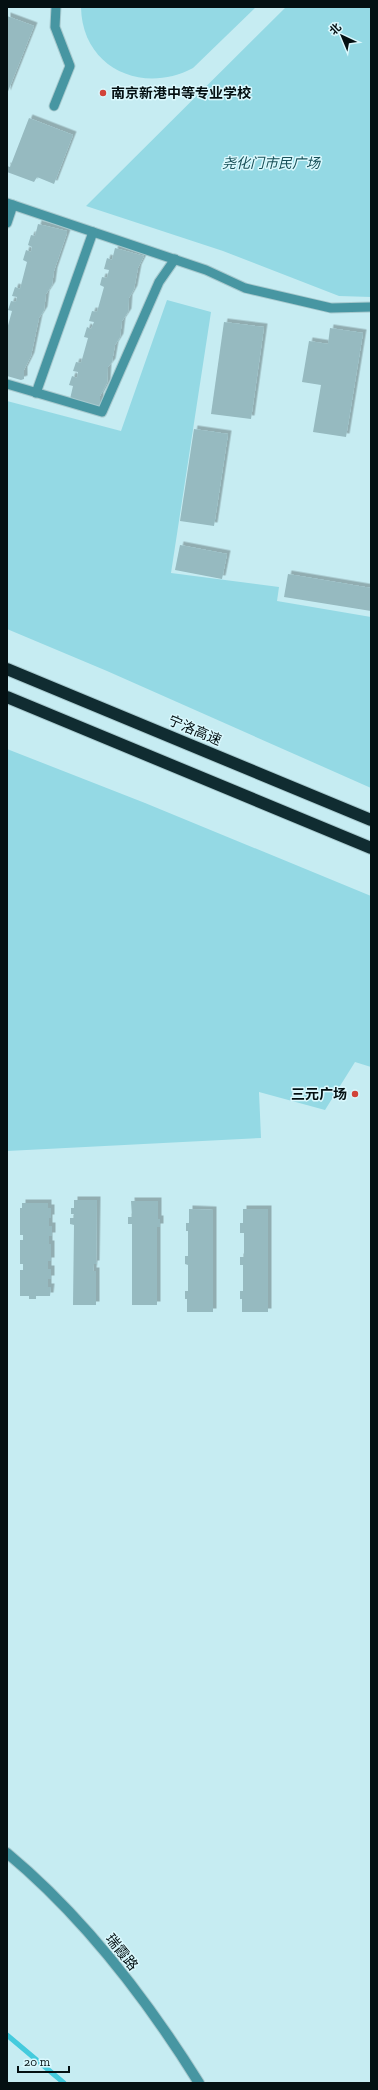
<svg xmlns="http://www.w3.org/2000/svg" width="378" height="2090" viewBox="0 0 378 2090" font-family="'Zilla Slab','Noto Sans SC',serif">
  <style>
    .green { fill: #94d9e4 }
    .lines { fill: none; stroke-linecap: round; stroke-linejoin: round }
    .stream { stroke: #45cbdd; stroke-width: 5 }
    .building { fill: #96bac0; filter: url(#shadow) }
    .service-casing { stroke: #a7c9ce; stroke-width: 11 }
    .tertiary-casing { stroke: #a7c9ce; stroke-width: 12 }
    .motorway-casing { stroke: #a7c9ce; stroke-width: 14 }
    .service { stroke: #4796a2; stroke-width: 9 }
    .tertiary { stroke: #4796a2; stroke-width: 10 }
    .motorway { stroke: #102c31; stroke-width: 12 }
    .poi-dot { fill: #d14339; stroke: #daf8fd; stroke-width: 1.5 }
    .labels { text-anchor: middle; stroke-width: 3; stroke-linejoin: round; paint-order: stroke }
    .poi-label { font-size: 14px; font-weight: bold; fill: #041012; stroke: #daf8fd; text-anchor: start }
    .park-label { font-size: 14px; font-style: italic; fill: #185058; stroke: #daf8fd }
    .street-label { font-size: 14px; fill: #041012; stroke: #daf8fd }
  </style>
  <defs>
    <filter id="shadow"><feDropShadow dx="3.5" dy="-3.5" stdDeviation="0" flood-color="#0004"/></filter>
  </defs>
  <rect width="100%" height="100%" fill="#c6ecf2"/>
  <g class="green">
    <path d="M81,7H256L193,68C142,95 82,68 81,7Z"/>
    <polygon points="286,7 371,7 371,297 339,296 223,251 86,206"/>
    <polygon points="167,300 211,312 171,573 279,587 277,601 371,617 371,788 107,671 7,629 7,401 121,431"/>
    <polygon points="7,749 145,803 371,896 371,1067 355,1062 325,1110 259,1092 261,1138 7,1151"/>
  </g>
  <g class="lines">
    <polyline class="stream" points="7,2035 64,2083"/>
  </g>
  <g class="building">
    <polygon points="7,16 34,26 7,94"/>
    <polygon points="29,118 73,135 54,184 37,177 34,182 7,172 7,166 10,167"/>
    <polygon points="38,224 67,231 67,233 54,271 52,285 46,294 44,310 39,318 31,356 24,370 24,379 21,380 7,376 7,329 12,311 8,310 11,301 16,302 17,297 12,296 15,287 20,289 27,262 23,260 26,250 31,252 32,247 28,245 31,235 35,236"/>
    <polygon points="115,248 144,256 138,268 134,289 129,298 128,312 122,321 120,337 115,345 112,362 108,367 107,383 100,396 100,406 97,407 70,399 73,386 69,385 72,376 77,378 78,372 73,371 76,362 81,363 88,338 84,337 87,327 91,329 94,322 89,321 92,311 97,312 104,287 100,285 102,277 107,278 109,270 104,269 107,258 112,260"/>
    <polygon points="224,322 264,327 251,419 211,414"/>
    <polygon points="330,328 363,333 346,437 313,432 321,385 302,382 309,341 328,344"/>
    <polygon points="194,429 228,434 214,526 180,521"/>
    <polygon points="180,545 227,554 222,579 175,570"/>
    <polygon points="288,574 371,588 371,611 284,597"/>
    <polygon points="74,1200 97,1200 96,1264 94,1264 93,1271 96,1271 96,1305 73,1305 74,1225 70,1224 70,1218 74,1218 74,1214 71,1214 71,1208 74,1208"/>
    <polygon points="131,1201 158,1201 158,1219 160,1219 160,1227 157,1227 157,1305 132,1305 132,1224 128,1224 128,1217 132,1217"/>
    <polygon points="22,1203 48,1203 48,1208 51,1208 51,1218 49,1218 49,1226 52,1226 52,1236 49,1236 49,1244 51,1244 51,1261 48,1261 48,1269 51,1269 51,1279 48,1279 48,1287 51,1287 50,1296 36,1296 36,1299 29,1299 29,1296 20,1296 20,1270 23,1270 23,1264 20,1264 20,1240 23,1240 23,1235 20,1235 20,1208 22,1208"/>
    <polygon points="189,1209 213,1210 213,1312 187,1312 187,1299 185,1299 185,1291 188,1291 188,1265 185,1264 185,1256 188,1256 188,1231 186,1231 186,1223 189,1223"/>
    <polygon points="243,1209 268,1209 268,1312 242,1312 242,1299 240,1299 240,1291 243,1291 243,1265 240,1265 240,1257 244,1257 244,1233 240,1233 240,1223 243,1223"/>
  </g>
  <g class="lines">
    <g class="service-casing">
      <g id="service">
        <polyline points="54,106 70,66 55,27 56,7"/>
        <polyline points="7,203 206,270 245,288 331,308 371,307"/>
        <polyline points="7,223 13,205"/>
        <polyline points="7,384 102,412 159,282 175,259"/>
        <polyline points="36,393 93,232"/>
      </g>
    </g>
    <g class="tertiary-casing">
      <path id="tertiary" d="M7,1853C84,1917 146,1998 199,2083"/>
    </g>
    <g class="motorway-casing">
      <g id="motorway">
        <polyline points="7,669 371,820"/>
        <polyline points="7,697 371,848"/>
      </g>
    </g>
    <use href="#service" class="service"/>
    <use href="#tertiary" class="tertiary"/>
    <use href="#motorway" class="motorway"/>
  </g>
  <g class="poi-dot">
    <circle cx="103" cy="93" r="4"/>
    <circle cx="355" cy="1094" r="4"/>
  </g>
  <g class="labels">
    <g class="poi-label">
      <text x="111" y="98">南京新港中等专业学校</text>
      <text x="347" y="1099" text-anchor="end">三元广场</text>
    </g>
    <g class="park-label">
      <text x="271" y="168">尧化门市民广场</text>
    </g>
    <g class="street-label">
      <text transform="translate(195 730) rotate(23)" y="5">宁洛高速</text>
      <text transform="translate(122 1952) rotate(51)" y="5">瑞霞路</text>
    </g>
  </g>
  <rect width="378" height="2090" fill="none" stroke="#041012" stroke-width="16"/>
  <g transform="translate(342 36) rotate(316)" stroke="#daf8fd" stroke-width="3" paint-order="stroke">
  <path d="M0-3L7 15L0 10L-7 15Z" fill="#041012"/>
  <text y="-6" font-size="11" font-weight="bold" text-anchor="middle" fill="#041012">北</text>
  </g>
  <path d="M18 2066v6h51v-6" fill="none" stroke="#041012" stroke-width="2"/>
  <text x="24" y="2066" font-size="12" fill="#041012" stroke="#daf8fd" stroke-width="3" paint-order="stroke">20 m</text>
</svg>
